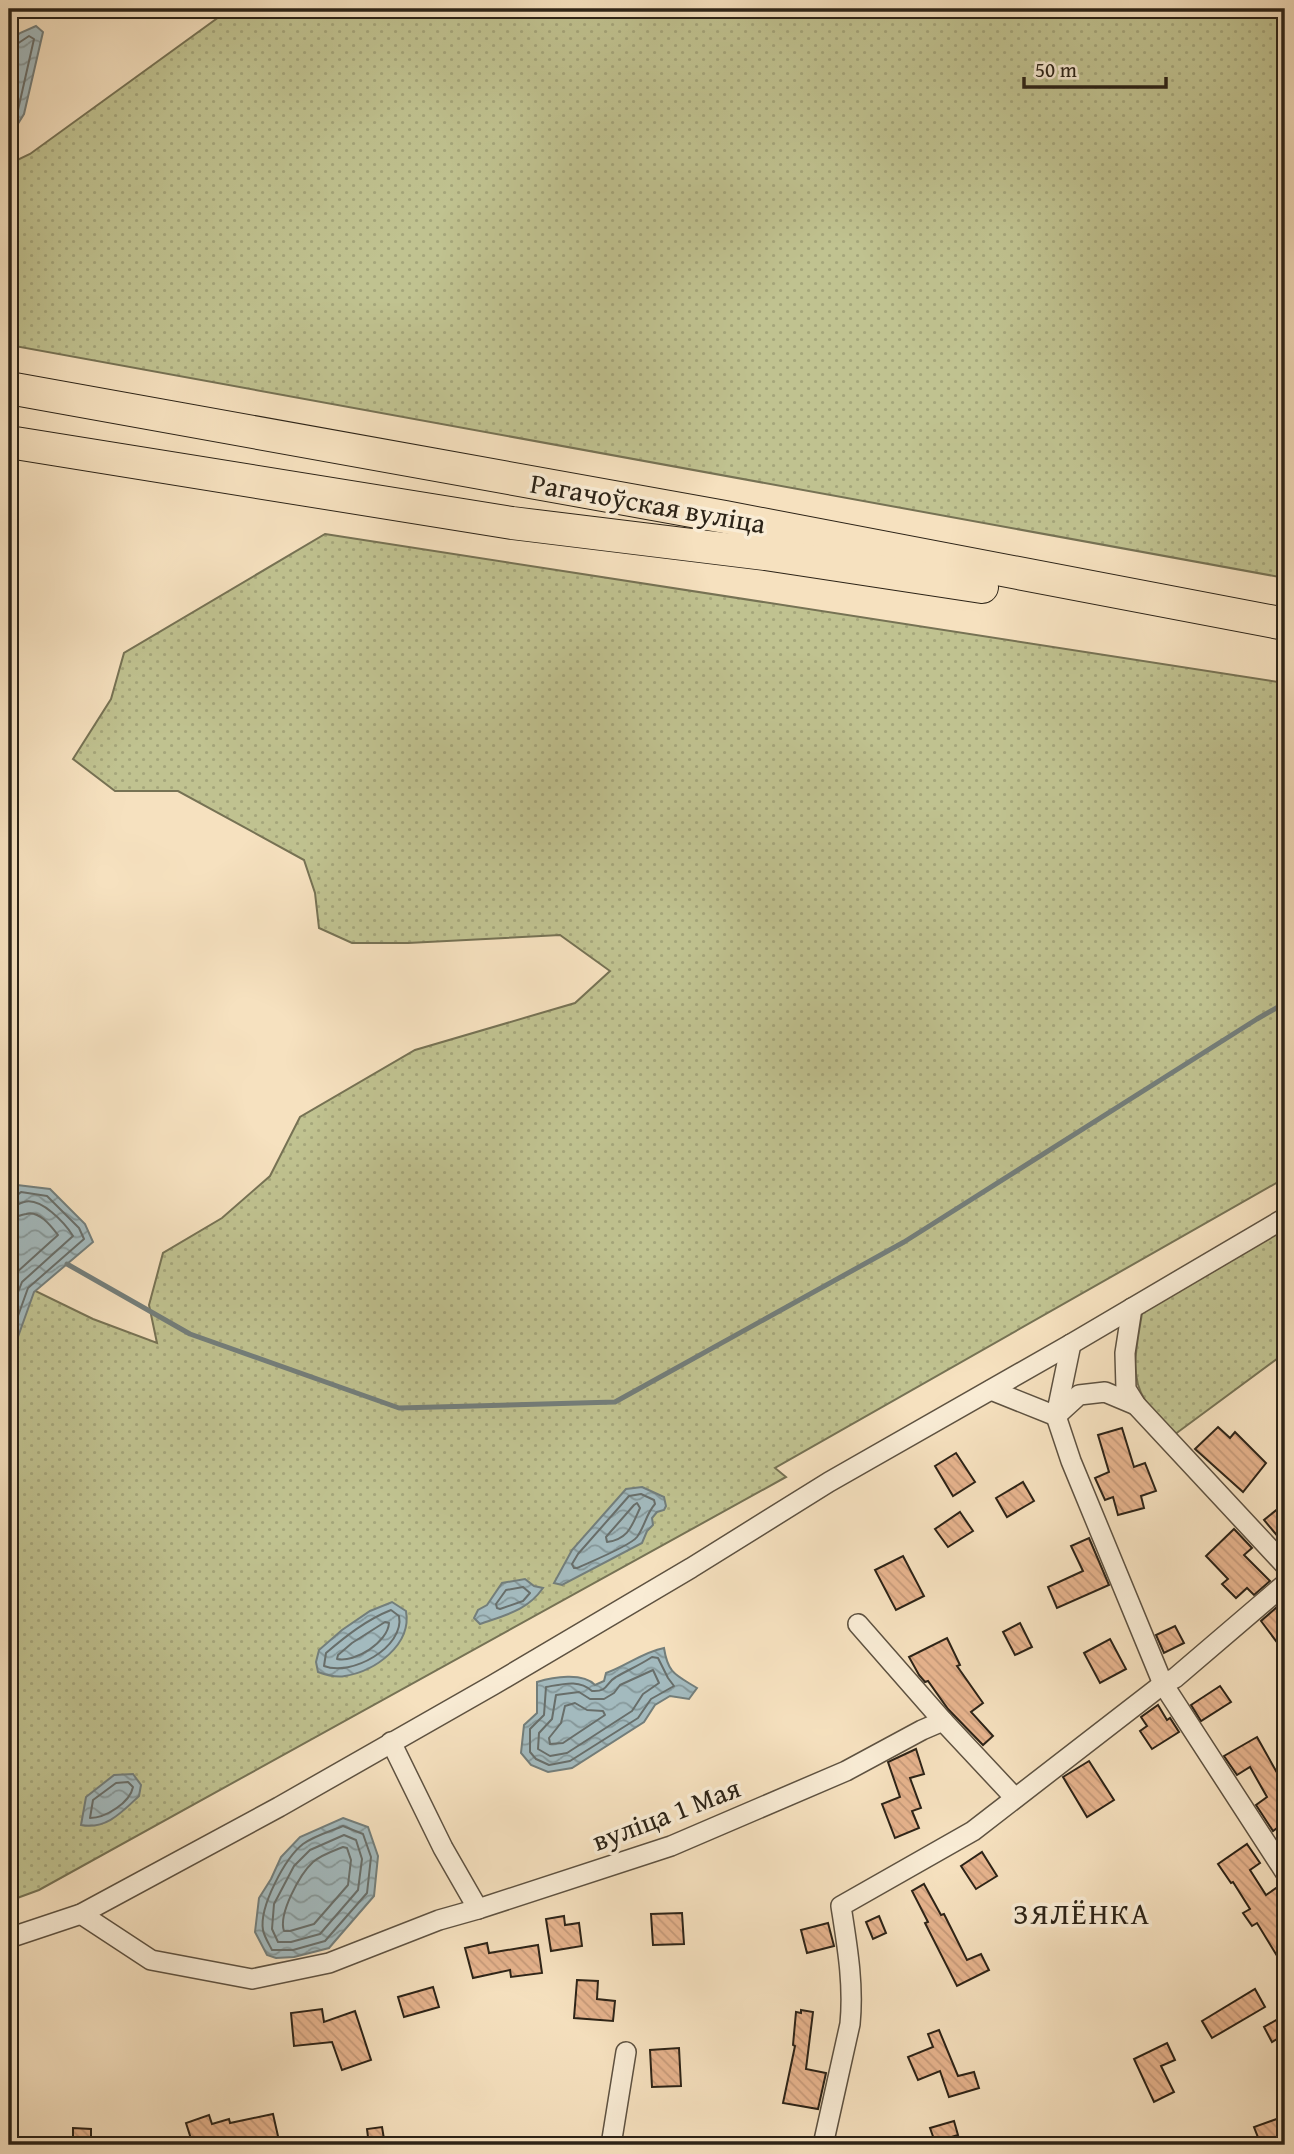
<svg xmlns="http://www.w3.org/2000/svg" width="1294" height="2154" viewBox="0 0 1294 2154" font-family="'Gentium Book Plus',serif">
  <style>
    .grass { fill: url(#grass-dots); stroke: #767254; stroke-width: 2 }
    .water { fill: url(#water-waves); stroke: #737e7b; stroke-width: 2 }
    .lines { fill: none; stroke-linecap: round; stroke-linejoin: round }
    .shore { stroke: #686e6a; stroke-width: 2 }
    .stream { stroke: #737e7b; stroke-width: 5 }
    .building { fill: url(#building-back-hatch); stroke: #2c2317; stroke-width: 2 }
    .minor-casing { stroke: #5e5241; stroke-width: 22 }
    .primary-casing { stroke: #2c2317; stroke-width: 34 }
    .minor { stroke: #f9ecd5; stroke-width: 19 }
    .primary { stroke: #f6e1bf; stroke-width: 32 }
    .labels { text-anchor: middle; stroke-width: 7; stroke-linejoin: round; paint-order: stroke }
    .street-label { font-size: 28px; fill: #2c2317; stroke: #f9ecd5 }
    .neighbourhood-label { font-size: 30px; letter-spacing: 2px; fill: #2c2317; stroke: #f9ecd5 }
  </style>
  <defs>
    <pattern id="grass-dots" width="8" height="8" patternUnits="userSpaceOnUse" patternTransform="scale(1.75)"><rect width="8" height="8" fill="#c0c290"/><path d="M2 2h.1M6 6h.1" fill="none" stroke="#a5a67b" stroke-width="1.8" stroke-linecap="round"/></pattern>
    <pattern id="water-waves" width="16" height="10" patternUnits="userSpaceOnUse" patternTransform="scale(1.75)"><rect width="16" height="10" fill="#a3babe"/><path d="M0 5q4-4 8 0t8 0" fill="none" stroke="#859799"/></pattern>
    <pattern id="building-back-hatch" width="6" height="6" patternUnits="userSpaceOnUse" patternTransform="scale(1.75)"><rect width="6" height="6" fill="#e7b48e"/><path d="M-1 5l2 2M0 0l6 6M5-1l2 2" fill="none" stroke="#c69a7a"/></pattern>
  </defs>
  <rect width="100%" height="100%" fill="#f6e1bf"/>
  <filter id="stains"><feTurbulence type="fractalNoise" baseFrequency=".00286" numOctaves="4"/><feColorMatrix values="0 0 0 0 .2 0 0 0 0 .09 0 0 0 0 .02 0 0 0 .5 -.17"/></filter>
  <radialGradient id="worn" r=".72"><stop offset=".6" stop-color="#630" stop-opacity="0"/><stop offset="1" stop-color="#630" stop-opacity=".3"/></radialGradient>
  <g class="grass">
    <polygon points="230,9 1285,9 1285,578 9,345 9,164 30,154"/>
    <polygon points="325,534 1285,683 1285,1178 775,1468 786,1477 39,1890 9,1901 9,1278 93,1319 157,1343 149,1305 163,1253 222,1218 270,1176 300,1117 415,1050 575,1003 610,971 560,935 408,943 352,943 319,928 315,893 304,860 178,791 115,791 73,759 111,699 124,653"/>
    <path d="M1285,1229V1353L1174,1435C1165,1424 1153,1413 1145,1400C1128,1375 1138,1340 1142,1313Z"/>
  </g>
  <g class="water">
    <polygon points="36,26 43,32 24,114 9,138 9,42 20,33"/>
    <polygon points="17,1185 50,1189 85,1224 93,1242 34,1292 9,1362 9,1195"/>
    <polygon points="642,1487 664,1497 666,1506 664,1510 657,1512 652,1518 653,1525 647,1531 642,1543 562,1585 554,1583 572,1550 626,1489"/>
    <path d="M525,1579L534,1586L543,1588C527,1611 505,1615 480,1624L474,1618L478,1610L487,1605L502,1583Z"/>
    <path d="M392,1602L406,1611C412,1645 375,1671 345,1676C335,1678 326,1675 318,1672L316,1662L319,1650L342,1630L370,1611Z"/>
    <path d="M664,1648C668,1674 676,1675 697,1688L689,1699L670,1696L655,1705L644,1722L572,1768L548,1772L531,1765L521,1753L524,1725L537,1713V1682C553,1677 583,1672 595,1685L604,1681L606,1673C626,1666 643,1652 664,1648Z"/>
    <path d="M133,1774L141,1785L139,1796C122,1812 106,1830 81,1825L86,1797L114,1775Z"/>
    <polygon points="343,1818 368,1827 378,1856 374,1896 329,1948 294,1957 276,1958 267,1955 255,1932 259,1898 271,1879 281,1857 300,1837"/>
  </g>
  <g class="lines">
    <g class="shore">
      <polyline points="9,47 14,46 29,36 34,39 18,110 9,125"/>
      <polyline points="9,1199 14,1198 21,1192 47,1196 79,1228 84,1239 28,1288 9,1341"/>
      <path d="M9,1208C16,1207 18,1203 24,1202C41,1197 65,1223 73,1236L22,1282L9,1315"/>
      <path d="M9,1218C16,1218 19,1215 26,1214C39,1210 51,1226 58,1235L16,1273L9,1284"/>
      <path d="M641,1494L654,1500L655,1504C646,1514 645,1526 637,1537C630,1546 590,1562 577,1568H574L572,1564L578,1554L629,1496Z"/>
      <path d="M637,1503L640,1508C632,1525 629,1539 607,1542L606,1537L634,1505Z"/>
      <polygon points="523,1587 530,1593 523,1601 500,1609 497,1608 496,1604 506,1590"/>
      <path d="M391,1610L399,1616C405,1647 351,1677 324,1666L326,1653C346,1636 366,1620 391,1610Z"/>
      <path d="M385,1622L389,1623C388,1642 355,1663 337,1659L338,1655L352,1643Z"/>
      <path d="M652,1657L658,1658L668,1678L674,1686L651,1699L638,1718L570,1761L549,1765L536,1759L530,1752V1729L544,1715L546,1687C563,1684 579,1679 592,1691C609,1692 605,1683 616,1677C628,1670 640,1665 652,1657Z"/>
      <polygon points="653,1670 659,1683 643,1694 632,1711 567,1753 550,1756 538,1749 539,1733 552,1719 556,1695 579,1692 590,1699 604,1699 614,1693 620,1685"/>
      <polygon points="575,1703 587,1710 603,1711 605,1715 563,1743 550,1744 549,1738 561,1723 565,1706"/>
      <path d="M128,1782L133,1787C130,1803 105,1818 90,1818L93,1800L116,1783Z"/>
      <path d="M343,1826L363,1834L371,1857L367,1893L325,1941L293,1950H272C269,1944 264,1936 263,1930C259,1907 285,1858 303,1844C314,1836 331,1831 343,1826Z"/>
      <polygon points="344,1835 356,1840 362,1859 358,1890 320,1934 291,1942 278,1942 272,1929 274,1904 294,1866 310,1850"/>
      <path d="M343,1847L347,1848L351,1860L348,1885L314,1924L290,1931H284C278,1914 300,1874 313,1862C321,1855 333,1851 343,1847Z"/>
    </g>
    <polyline class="stream" points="67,1264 190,1334 399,1408 615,1402 904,1242 1257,1019 1285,1003"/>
  </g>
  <g class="building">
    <polygon points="1218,1427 1230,1438 1235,1432 1266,1463 1243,1492 1195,1449"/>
    <polygon points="1122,1428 1134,1467 1145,1463 1156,1491 1141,1496 1144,1508 1118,1515 1113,1497 1105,1500 1095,1478 1109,1472 1098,1435"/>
    <polygon points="956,1453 975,1482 953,1496 935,1466"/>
    <polygon points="1023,1482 1034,1501 1007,1517 996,1498"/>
    <polygon points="1285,1503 1285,1545 1264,1520"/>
    <polygon points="960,1512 973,1531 948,1547 935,1529"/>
    <polygon points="1234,1529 1252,1548 1244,1555 1270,1581 1254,1595 1247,1588 1236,1598 1222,1584 1228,1579 1206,1556"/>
    <polygon points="1089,1538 1109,1585 1057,1608 1048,1587 1083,1571 1071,1546"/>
    <polygon points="903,1556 924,1596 896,1610 875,1570"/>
    <polygon points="1285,1600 1285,1653 1261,1621"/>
    <polygon points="1020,1623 1032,1647 1015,1655 1003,1632"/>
    <polygon points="1175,1626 1184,1643 1164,1653 1156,1635"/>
    <polygon points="947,1638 960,1665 957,1666 983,1703 971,1712 993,1736 983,1745 948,1709 928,1681 925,1682 919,1675 909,1657"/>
    <polygon points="1110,1639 1126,1669 1100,1683 1084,1653"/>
    <polygon points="1220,1686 1231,1702 1201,1721 1191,1705"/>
    <polygon points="1158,1705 1167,1720 1170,1718 1179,1732 1152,1749 1140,1731 1147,1726 1141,1717"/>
    <polygon points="1257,1737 1285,1787 1285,1822 1273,1831 1256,1805 1267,1797 1250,1767 1237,1775 1224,1756"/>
    <polygon points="916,1749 924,1774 910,1778 921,1808 912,1811 919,1828 895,1838 882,1804 900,1797 888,1762"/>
    <polygon points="1089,1761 1114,1800 1087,1817 1063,1777"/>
    <polygon points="1247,1844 1260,1863 1250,1870 1266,1895 1279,1886 1285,1896 1285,1969 1257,1923 1252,1926 1243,1913 1250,1909 1233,1882 1231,1883 1218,1864"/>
    <polygon points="982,1852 997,1876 976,1889 961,1866"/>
    <polygon points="924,1884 941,1915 944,1914 967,1960 981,1954 989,1970 957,1986 925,1923 928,1922 912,1891"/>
    <polygon points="682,1913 684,1944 653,1945 651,1914"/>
    <polygon points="564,1916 565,1925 579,1923 582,1946 551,1951 546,1919"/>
    <polygon points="879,1916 886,1933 873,1939 866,1922"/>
    <polygon points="828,1923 834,1946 807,1953 801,1930"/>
    <polygon points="487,1943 489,1953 538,1945 542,1973 511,1977 510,1970 473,1978 465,1948"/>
    <polygon points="577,1980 598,1981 597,1999 615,2001 613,2021 574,2018"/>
    <polygon points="433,1987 439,2007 404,2017 398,1997"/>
    <polygon points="1255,1989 1265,2007 1212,2038 1202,2021"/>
    <polygon points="322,2009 324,2022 355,2011 371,2060 342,2070 332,2042 294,2046 291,2013"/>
    <polygon points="801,2010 813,2012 806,2069 826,2073 818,2109 783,2103 795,2046 793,2045 796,2012 801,2013"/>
    <polygon points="1285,2015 1285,2034 1272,2042 1264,2027"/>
    <polygon points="939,2030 958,2076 974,2072 979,2088 949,2097 940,2071 918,2080 908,2057 933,2047 928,2034"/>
    <polygon points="1167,2043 1175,2060 1161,2066 1174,2092 1154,2102 1134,2059"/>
    <polygon points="679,2048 681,2086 652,2087 650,2050"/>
    <polygon points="273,2114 280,2145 244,2145 243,2138 218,2145 193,2145 186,2123 209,2115 212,2124 229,2119 230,2123"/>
    <polygon points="1285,2116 1285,2140 1271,2145 1261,2145 1254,2127"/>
    <polygon points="954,2121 958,2135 935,2142 930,2128"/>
    <polygon points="382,2127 385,2145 369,2145 367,2129"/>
    <polygon points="73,2128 91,2129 91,2145 73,2145"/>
  </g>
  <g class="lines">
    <g class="minor-casing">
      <g id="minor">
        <polyline points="1132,1308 1125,1353 1126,1389 1136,1405 1285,1565"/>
        <polyline points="1071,1344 1056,1416 1071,1461 1163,1684 1285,1872"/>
        <polyline points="991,1390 1056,1416 1079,1395 1105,1392 1136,1405"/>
        <polyline points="858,1624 943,1721"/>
        <polyline points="391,1742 443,1848 478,1909 671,1846 846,1771 922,1730 943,1721 1015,1798"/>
        <polyline points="81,1914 151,1960 252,1979 329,1963 439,1920 478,1909"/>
        <polyline points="9,1938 81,1914 279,1807 493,1685 691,1568 829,1482 1071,1344 1285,1218"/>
        <polyline points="611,2145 626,2052"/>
        <path d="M823,2145L850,2024C854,1984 847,1945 841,1906L973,1831L1163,1684L1175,1678L1285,1584"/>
      </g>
    </g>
    <g class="primary-casing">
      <g id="primary">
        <polyline points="9,388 725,517 1285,624"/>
        <polyline points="9,442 512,523 765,554 982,587"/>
      </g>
    </g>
    <use href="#minor" class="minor"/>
    <use href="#primary" class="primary"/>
  </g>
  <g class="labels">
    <g class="street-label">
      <text transform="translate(648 503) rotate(10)" y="10">Рагачоўская вуліца</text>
      <text transform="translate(666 1814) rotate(-21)" y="10">вуліца 1 Мая</text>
    </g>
    <g class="neighbourhood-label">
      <text x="1082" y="1924">ЗЯЛЁНКА</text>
    </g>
  </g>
  <rect width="1294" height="2154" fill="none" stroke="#f6e1bf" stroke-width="35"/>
  <rect x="10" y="10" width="1273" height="2133" fill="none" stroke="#2c2317" stroke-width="3.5"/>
  <rect x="18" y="18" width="1259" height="2119" fill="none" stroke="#2c2317" stroke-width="2"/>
  <path d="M1024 77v10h142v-10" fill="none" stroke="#2c2317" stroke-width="3.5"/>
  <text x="1035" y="77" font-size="21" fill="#2c2317" stroke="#f9ecd5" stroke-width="5" paint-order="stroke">50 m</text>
  <rect width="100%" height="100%" filter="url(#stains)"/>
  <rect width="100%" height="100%" fill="url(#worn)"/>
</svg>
